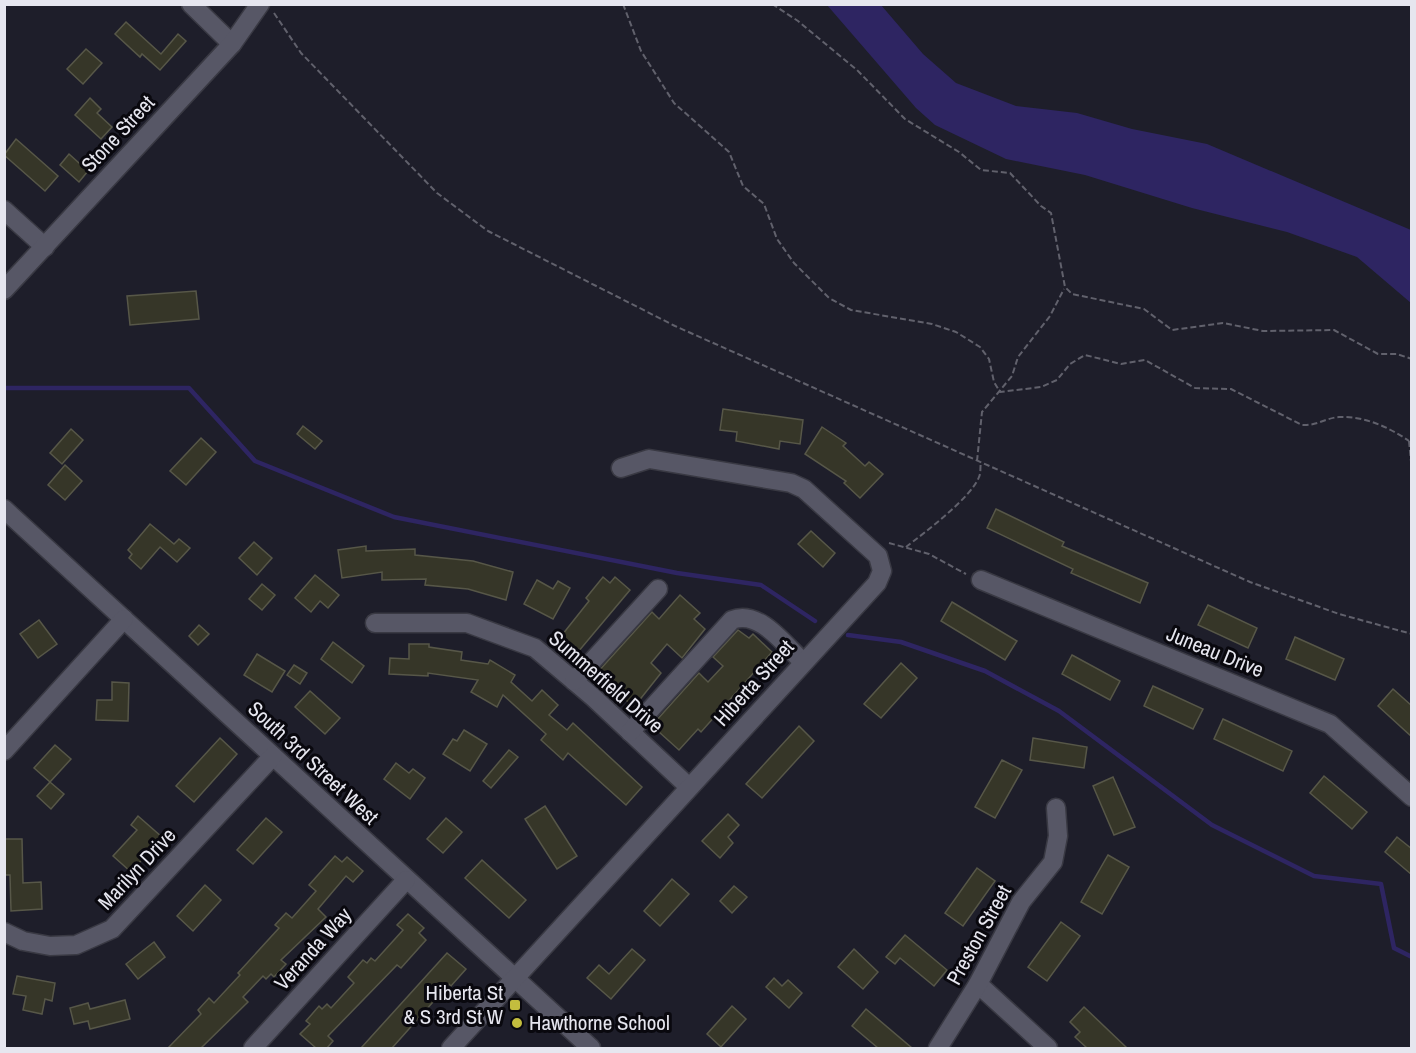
<svg xmlns="http://www.w3.org/2000/svg" width="1416" height="1053" viewBox="0 0 1416 1053" font-family="'Archivo Narrow',sans-serif">
  <style>
    .water { fill: #2e2562 }
    .lines { fill: none; stroke-linecap: round; stroke-linejoin: round }
    .stream { stroke: #2e2562; stroke-width: 4.5 }
    .building { fill: #363628; stroke: #575748; stroke-width: 1.5 }
    .minor-casing { stroke: #393943; stroke-width: 21 }
    .path { stroke: #61616c; stroke-width: 2; stroke-dasharray: 6 3; stroke-linecap: butt }
    .minor { stroke: #575766; stroke-width: 18 }
    .poi-dot { fill: #c3bd3e; stroke: #09080e; stroke-width: 2 }
    .labels { text-anchor: middle; stroke-width: 6; stroke-linejoin: round; paint-order: stroke }
    .street-label { font-size: 21px; fill: #e6e6ef; stroke: #09080e }
    .poi-label { font-size: 21px; fill: #e6e6ef; stroke: #09080e; text-anchor: end }
  </style>
  <rect width="100%" height="100%" fill="#1e1e2a"/>
  <polygon class="water" points="827,5 881,5 923,54 956,83 1016,106 1077,113 1132,129 1207,144 1411,230 1411,303 1357,257 1287,232 1192,208 1085,175 1006,159 935,125 916,108"/>
  <g class="lines">
    <g class="stream">
      <polyline points="4,388 189,388 255,461 394,517 677,573 761,585 815,621"/>
      <polyline points="848,635 901,642 985,671 1059,711 1212,825 1314,876 1381,884 1394,948 1412,957"/>
    </g>
  </g>
  <g class="building">
    <polygon points="126,22 161,54 178,34 186,41 160,70 142,54 140,57 115,34"/>
    <polygon points="86,49 102,63 83,84 67,69"/>
    <polygon points="90,98 101,109 97,113 112,127 101,139 75,115"/>
    <polygon points="16,139 58,176 45,191 4,155"/>
    <polygon points="69,154 88,171 79,182 60,165"/>
    <polygon points="196,291 199,319 130,325 127,296"/>
    <polygon points="723,409 803,420 800,444 780,441 779,449 736,441 737,432 720,430"/>
    <polygon points="303,426 322,441 315,449 297,434"/>
    <polygon points="822,427 846,443 843,446 865,466 869,462 883,474 860,498 844,483 846,481 805,454"/>
    <polygon points="71,429 83,440 62,464 50,453"/>
    <polygon points="201,438 216,452 186,485 170,471"/>
    <polygon points="65,465 82,481 65,500 48,485"/>
    <polygon points="996,509 1064,542 1062,546 1148,583 1140,603 1071,573 1073,569 987,528"/>
    <polygon points="150,524 174,544 179,539 190,548 177,562 160,547 141,569 129,558 132,554 128,550"/>
    <polygon points="811,531 835,553 823,567 798,544"/>
    <polygon points="254,542 272,558 257,575 239,558"/>
    <polygon points="366,546 366,551 415,549 415,555 473,561 513,572 506,600 468,589 425,585 426,579 382,580 382,572 342,578 338,550"/>
    <polygon points="315,575 339,595 328,608 320,601 311,612 295,598"/>
    <polygon points="603,577 610,583 615,577 630,590 578,652 562,639 562,635 589,601 586,598"/>
    <polygon points="537,580 553,589 558,581 570,588 553,619 524,604"/>
    <polygon points="262,584 275,595 262,610 249,599"/>
    <polygon points="680,595 700,613 694,619 705,629 682,658 667,644 651,663 661,673 634,707 596,674 652,612 659,619"/>
    <polygon points="952,602 1017,641 1005,660 941,621"/>
    <polygon points="1208,605 1257,628 1248,648 1198,625"/>
    <polygon points="39,620 57,644 38,658 20,634"/>
    <polygon points="199,625 209,634 198,645 189,636"/>
    <polygon points="738,630 749,638 753,634 772,652 701,732 698,729 679,750 659,732 662,728 655,722 699,673 708,682 723,666 713,657"/>
    <polygon points="1295,637 1344,659 1335,680 1286,659"/>
    <polygon points="333,642 364,666 352,683 321,659"/>
    <polygon points="409,644 429,644 429,647 462,652 461,660 488,664 490,660 515,675 511,682 532,701 542,690 558,705 549,715 567,730 573,723 642,787 626,805 568,753 563,760 541,740 546,734 503,695 497,707 471,692 478,680 428,673 428,676 389,674 390,658 409,659"/>
    <polygon points="257,654 285,671 272,692 244,675"/>
    <polygon points="1072,655 1120,681 1110,700 1062,674"/>
    <polygon points="901,663 917,678 881,718 864,704"/>
    <polygon points="294,665 307,673 300,684 287,675"/>
    <polygon points="112,682 129,683 128,721 96,720 97,700 112,700"/>
    <polygon points="1153,686 1203,709 1193,729 1144,706"/>
    <polygon points="1393,689 1412,706 1412,737 1378,706"/>
    <polygon points="310,691 340,718 325,734 295,707"/>
    <polygon points="1223,719 1292,751 1283,771 1214,739"/>
    <polygon points="799,726 814,741 762,798 746,784"/>
    <polygon points="464,730 487,744 470,771 443,754 453,739 457,741"/>
    <polygon points="220,738 237,754 194,802 176,786"/>
    <polygon points="1033,738 1087,747 1084,768 1030,760"/>
    <polygon points="55,745 71,759 50,782 64,794 51,809 37,796 50,782 34,768"/>
    <polygon points="509,750 518,757 491,788 483,781"/>
    <polygon points="1002,760 1022,770 995,818 975,807"/>
    <polygon points="396,763 409,773 413,769 425,778 410,799 384,779"/>
    <polygon points="1324,776 1367,812 1352,829 1310,793"/>
    <polygon points="1113,777 1135,827 1114,835 1093,786"/>
    <polygon points="545,806 577,856 557,869 525,819"/>
    <polygon points="728,814 739,825 728,837 733,843 720,858 702,841"/>
    <polygon points="138,816 162,837 131,872 113,856 137,830 131,825"/>
    <polygon points="266,818 282,832 253,864 237,850"/>
    <polygon points="446,818 462,832 443,853 427,839"/>
    <polygon points="1397,837 1412,849 1412,875 1385,852"/>
    <polygon points="4,839 22,839 23,883 41,882 42,909 11,911 10,875 4,875"/>
    <polygon points="1108,855 1129,867 1102,914 1081,902"/>
    <polygon points="335,856 342,862 347,857 363,871 353,882 346,876 318,909 326,917 281,960 286,964 274,977 271,974 266,979 263,976 243,997 248,1002 201,1048 168,1048 201,1014 198,1010 209,998 214,1003 240,975 238,973 279,928 275,925 286,913 292,918 316,891 309,885"/>
    <polygon points="482,860 526,900 509,918 465,878"/>
    <polygon points="977,868 995,881 963,926 945,913"/>
    <polygon points="672,879 689,894 660,926 644,911"/>
    <polygon points="205,885 221,900 193,931 177,916"/>
    <polygon points="734,886 747,897 732,913 720,901"/>
    <polygon points="408,914 424,928 419,933 426,940 401,968 397,965 328,1036 333,1041 327,1048 316,1048 300,1034 310,1024 306,1021 319,1006 322,1009 327,1004 331,1008 354,983 348,977 363,960 367,963 371,958 375,961 403,930 397,925"/>
    <polygon points="1061,922 1080,936 1047,981 1028,967"/>
    <polygon points="905,935 947,970 934,986 900,958 895,964 886,957"/>
    <polygon points="154,942 165,957 138,979 126,964"/>
    <polygon points="632,949 645,960 611,999 587,978 599,965 609,974"/>
    <polygon points="854,949 878,972 863,989 838,967"/>
    <polygon points="447,953 466,969 451,986 449,984 392,1048 361,1048"/>
    <polygon points="17,976 55,983 52,1001 45,999 42,1014 23,1010 26,996 13,994"/>
    <polygon points="774,978 782,986 788,980 802,993 789,1008 766,987"/>
    <polygon points="125,1000 130,1019 90,1029 88,1021 74,1024 70,1008 88,1003 90,1009"/>
    <polygon points="732,1006 746,1019 721,1047 707,1034"/>
    <polygon points="1084,1007 1127,1048 1087,1048 1075,1037 1080,1032 1070,1022"/>
    <polygon points="866,1009 912,1048 878,1048 852,1026"/>
  </g>
  <g class="lines">
    <g class="minor-casing">
      <g id="minor">
        <polyline points="191,4 232,44"/>
        <polyline points="4,210 45,247"/>
        <polyline points="4,290 232,44 260,4"/>
        <polyline points="4,509 591,1048"/>
        <polyline points="981,580 1330,724 1412,797"/>
        <polyline points="375,623 467,623 535,648 594,698 689,787"/>
        <polyline points="574,681 658,589"/>
        <path d="M630,732L732,620C759,609 784,644 803,662"/>
        <polyline points="4,751 124,619"/>
        <polyline points="4,932 23,941 50,946 76,945 112,929 273,756"/>
        <polyline points="978,984 1048,1048"/>
        <polyline points="253,1048 406,880"/>
        <polyline points="451,1048 877,583 882,571 878,556 804,489 791,483 649,459 621,468"/>
        <polyline points="938,1048 978,984 1021,902 1053,862 1058,836 1056,808"/>
      </g>
    </g>
    <g class="path">
      <path d="M623,4L641,51L674,103L729,152L743,186L764,204L777,239L794,263L829,298L851,310L932,324L956,332L980,347L989,359L994,382L1000,392L1041,387L1057,380L1070,364L1085,355L1121,364L1145,360L1195,388L1231,389L1302,425C1316,426 1326,418 1339,417C1364,416 1389,427 1409,441"/>
      <polyline points="772,4 798,21 857,70 905,119 959,152 981,170 1010,173 1041,206 1051,213 1065,287 1072,294 1144,309 1172,330 1223,323 1263,331 1334,330 1378,354 1397,354 1412,359"/>
      <polyline points="274,13 301,53 437,193 488,231 675,326 1250,582 1339,614 1412,634"/>
      <polyline points="1409,441 1412,472"/>
      <polyline points="977,461 982,412 1012,376 1018,357 1050,316 1064,289"/>
      <polyline points="889,543 929,554 966,574"/>
      <path d="M906,547C924,533 971,498 979,477C981,473 980,467 981,462"/>
    </g>
    <use href="#minor" class="minor"/>
  </g>
  <g class="poi-dot">
    <rect x="509" y="999" width="12" height="12" rx="3"/>
    <circle cx="517" cy="1023" r="6"/>
  </g>
  <g class="labels">
    <g class="street-label">
      <text transform="translate(118 134) rotate(-47)" y="7">Stone Street</text>
      <text transform="translate(1215 652) rotate(22)" y="7">Juneau Drive</text>
      <text transform="translate(606 682) rotate(41)" y="7">Summerfield Drive</text>
      <text transform="translate(754 683) rotate(-48)" y="7">Hiberta Street</text>
      <text transform="translate(313 763) rotate(43)" y="7">South 3rd Street West</text>
      <text transform="translate(137 869) rotate(-47)" y="7">Marilyn Drive</text>
      <text transform="translate(979 935) rotate(-61)" y="7">Preston Street</text>
      <text transform="translate(313 949) rotate(-48)" y="7">Veranda Way</text>
    </g>
    <g class="poi-label">
      <text x="503" y="1000">Hiberta St<tspan x="503" dy="24">&amp; S 3rd St W</tspan></text>
      <text x="529" y="1030" text-anchor="start">Hawthorne School</text>
    </g>
  </g>
  <rect width="1416" height="1053" fill="none" stroke="#e6e6ef" stroke-width="12"/>
</svg>
